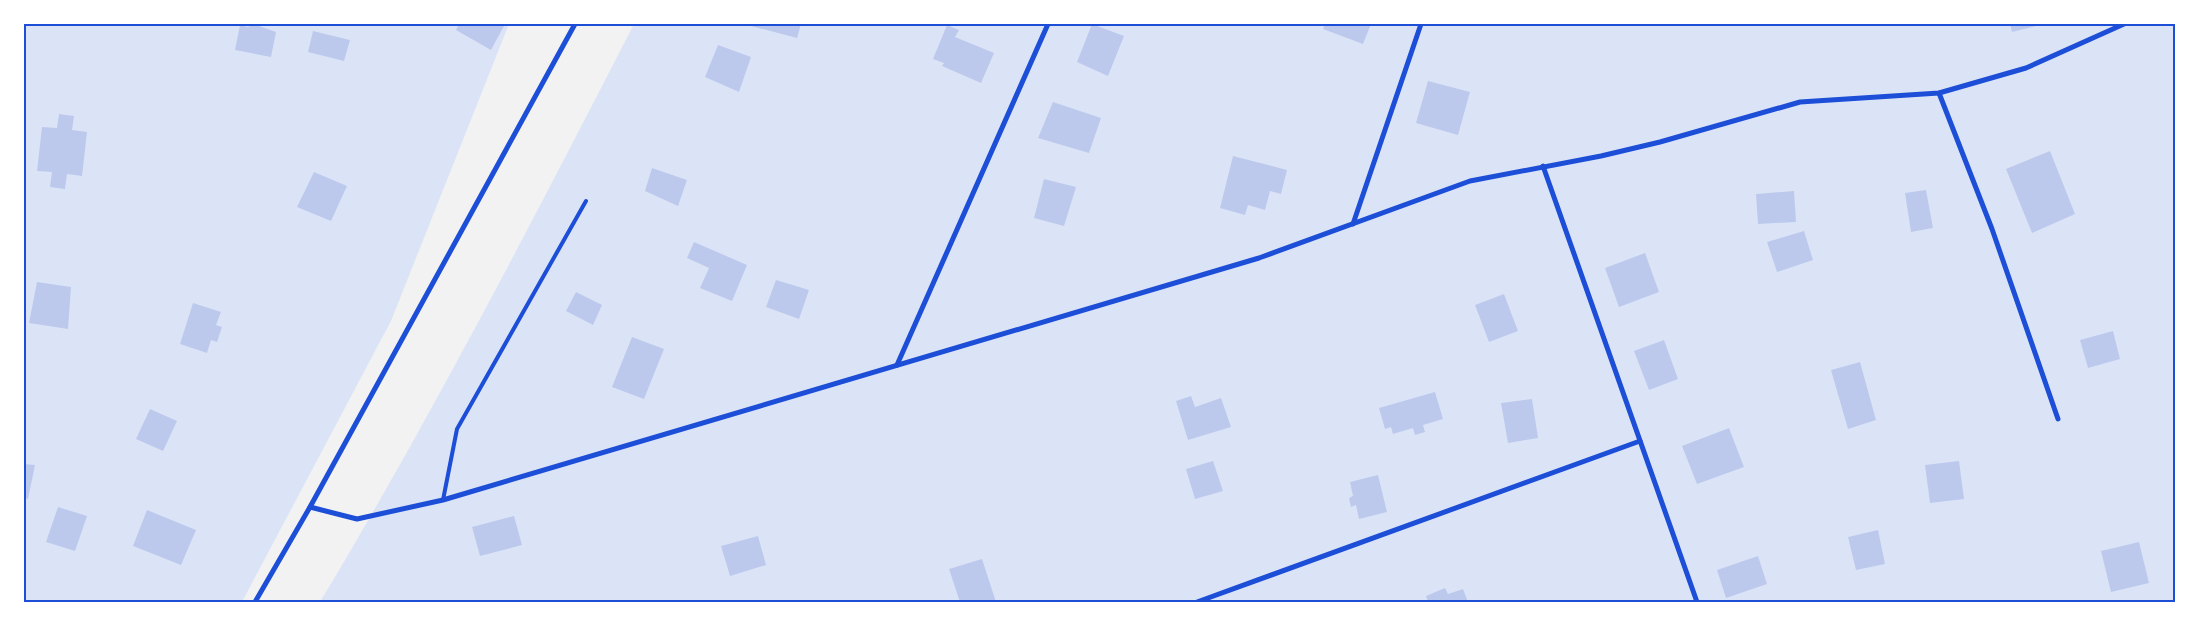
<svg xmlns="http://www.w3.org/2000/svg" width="2199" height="626" viewBox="0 0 2199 626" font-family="Inter,sans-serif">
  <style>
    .green { fill: #dbe4f7 }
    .building { fill: #bdc9ec }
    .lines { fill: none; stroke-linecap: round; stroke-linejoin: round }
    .service { stroke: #1d4ed8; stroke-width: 4 }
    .minor { stroke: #1d4ed8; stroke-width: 5 }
    .neatline { fill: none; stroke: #1d4ed8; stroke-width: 2 }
  </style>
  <rect width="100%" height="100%" fill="#f2f2f2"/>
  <g class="green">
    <polygon points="24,24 509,24 391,321 242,602 24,602"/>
    <path d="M634,24H2175V602H320C433,414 534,218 634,24Z"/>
  </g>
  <g class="building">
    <polygon points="253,24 276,32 271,57 235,50 240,25 248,27"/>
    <polygon points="459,24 505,24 491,50 456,30"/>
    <polygon points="752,24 801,24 797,38 751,26"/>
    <polygon points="1092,24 1124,36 1108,76 1077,62"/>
    <polygon points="1325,24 1371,24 1363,44 1323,29"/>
    <polygon points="2010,24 2044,24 2012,32"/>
    <polygon points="947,25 959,30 955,37 994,53 981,83 942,66 944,63 933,59"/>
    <polygon points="313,31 350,40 344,61 308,52"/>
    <polygon points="718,45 751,57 739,92 705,77"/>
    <polygon points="1428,81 1470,92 1458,135 1416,123"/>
    <polygon points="1053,102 1101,118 1089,153 1038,138"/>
    <polygon points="59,114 74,116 72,130 87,132 82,176 67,174 65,189 50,187 52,172 37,171 42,127 57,128"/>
    <polygon points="2050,151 2075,214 2032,233 2006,169"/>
    <polygon points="1233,156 1287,170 1281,194 1270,191 1265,210 1248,205 1245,215 1220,208"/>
    <polygon points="652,168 687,180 678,206 645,191"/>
    <polygon points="314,172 347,186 331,221 297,207"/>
    <polygon points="1044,179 1076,187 1064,226 1034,218"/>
    <polygon points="1926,190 1933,228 1911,232 1905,193"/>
    <polygon points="1794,191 1796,222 1758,224 1756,194"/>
    <polygon points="1804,231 1813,260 1777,272 1767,242"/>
    <polygon points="694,242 747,265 732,301 700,288 709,268 687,258"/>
    <polygon points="1645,253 1659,292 1619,307 1605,268"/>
    <polygon points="776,280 809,290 799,319 766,307"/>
    <polygon points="37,282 71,287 68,329 29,323"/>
    <polygon points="576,292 602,305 593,325 566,311"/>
    <polygon points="1504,294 1518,331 1489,342 1475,305"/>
    <polygon points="193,303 221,312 216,325 222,327 217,342 211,340 207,353 180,344"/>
    <polygon points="2113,331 2120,359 2088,368 2080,340"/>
    <polygon points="632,337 664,349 644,399 612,387"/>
    <polygon points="1664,340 1678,379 1649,390 1634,351"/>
    <polygon points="1860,362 1876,420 1848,429 1831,370"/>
    <polygon points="1435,392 1443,419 1423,425 1425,432 1415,435 1413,428 1393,434 1391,427 1385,429 1379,408"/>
    <polygon points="1191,396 1195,407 1221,398 1231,427 1188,440 1176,401"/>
    <polygon points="1532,399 1538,438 1508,443 1501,403"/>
    <polygon points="150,409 177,421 163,451 136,439"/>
    <polygon points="1729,428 1744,467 1697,484 1682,446"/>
    <polygon points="1213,461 1223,491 1195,499 1186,469"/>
    <polygon points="1959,461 1964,499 1930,503 1925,465"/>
    <polygon points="24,464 35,465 28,499 24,498"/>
    <polygon points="1378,475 1387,512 1359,519 1356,505 1351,507 1349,498 1353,496 1350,482"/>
    <polygon points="58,507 87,516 75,551 46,542"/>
    <polygon points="147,510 196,530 181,565 133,546"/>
    <polygon points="514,516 522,545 480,556 472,527"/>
    <polygon points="1878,530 1885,564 1856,570 1848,537"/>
    <polygon points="758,536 766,565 730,576 721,546"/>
    <polygon points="2139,542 2149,583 2111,592 2101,551"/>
    <polygon points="1758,556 1767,584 1726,598 1717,570"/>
    <polygon points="982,559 996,602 960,602 949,569"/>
    <polygon points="1445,588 1448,594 1463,589 1468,602 1428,602 1426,596"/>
  </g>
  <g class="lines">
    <polyline class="service" points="443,500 457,429 586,201"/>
    <g class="minor">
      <polyline points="1939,93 1992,229 2058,419"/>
      <polyline points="1543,166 1697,602"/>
      <polyline points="1353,224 1421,24"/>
      <polyline points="897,365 1048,24"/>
      <polyline points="310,507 357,519 443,500 1259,258 1470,181 1601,156 1660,142 1800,102 1939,93 2026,68 2124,24"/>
      <polyline points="255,602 310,507 575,24"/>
      <polyline points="1197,602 1640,441"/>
    </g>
  </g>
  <rect width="2199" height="626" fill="none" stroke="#ffffff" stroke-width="50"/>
  <rect x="25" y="25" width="2149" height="576" class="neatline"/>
</svg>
